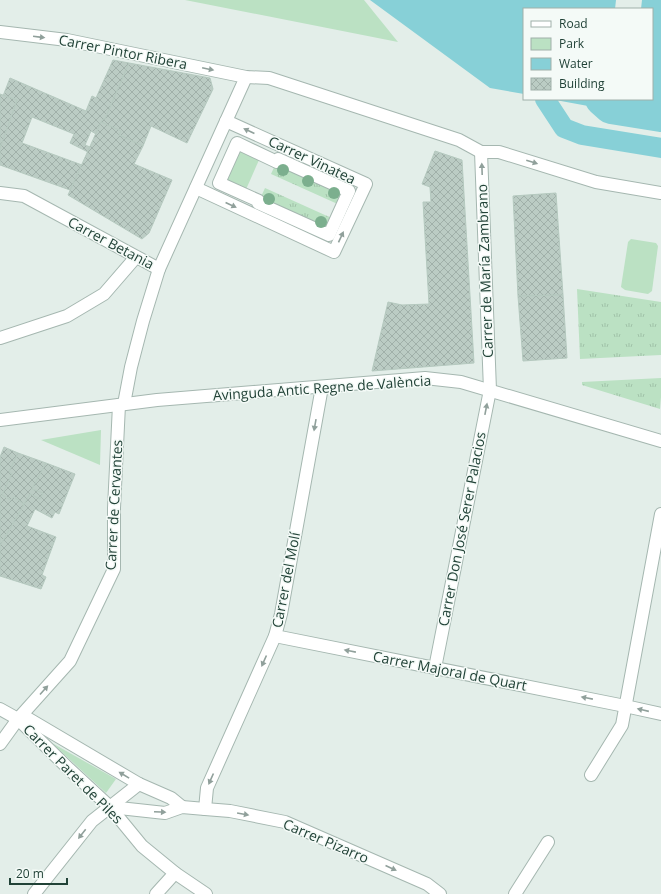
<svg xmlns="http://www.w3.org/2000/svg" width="661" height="894" viewBox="0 0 661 894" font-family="'Open Sans',sans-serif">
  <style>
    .grass { fill: url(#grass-tufts) }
    .green { fill: #bbe1c3 }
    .water { fill: #87d0d7 }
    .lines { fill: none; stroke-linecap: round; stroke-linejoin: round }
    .canal { stroke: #87d0d7; stroke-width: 20 }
    .river { stroke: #87d0d7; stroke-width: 34 }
    .building { fill: url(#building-cross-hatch); stroke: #b5c9bf }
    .pedestrian-casing { stroke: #a5b7b0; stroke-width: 14 }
    .minor-casing { stroke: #a5b7b0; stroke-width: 14 }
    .tertiary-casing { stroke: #a5b7b0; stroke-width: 14 }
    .pedestrian { stroke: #fff; stroke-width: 12 }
    .minor { stroke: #fff; stroke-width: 12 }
    .tertiary { stroke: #fff; stroke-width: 12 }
    .tree { fill: #7caf8e }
    .oneway { fill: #90a09b }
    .labels { text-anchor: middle; stroke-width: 3; stroke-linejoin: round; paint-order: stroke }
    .street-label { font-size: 14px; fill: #214237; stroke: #f4faf7 }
  </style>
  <defs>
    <pattern id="grass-tufts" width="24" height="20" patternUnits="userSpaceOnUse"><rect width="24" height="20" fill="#bbe1c3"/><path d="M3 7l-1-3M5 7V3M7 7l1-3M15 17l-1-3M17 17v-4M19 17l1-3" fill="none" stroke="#a0c2a8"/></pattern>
    <pattern id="building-cross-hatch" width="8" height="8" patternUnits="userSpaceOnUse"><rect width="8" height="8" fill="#bbccc4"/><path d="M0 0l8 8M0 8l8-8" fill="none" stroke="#a0b0a9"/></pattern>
  </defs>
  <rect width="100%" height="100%" fill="#e3eee9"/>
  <g class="grass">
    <polygon points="278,159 349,191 342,206 271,174"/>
    <polygon points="265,188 336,220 329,235 258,203"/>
    <polygon points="577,289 661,302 661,355 580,359"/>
    <polygon points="661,378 661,397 660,409 582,385 582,382"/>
  </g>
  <g class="green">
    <polygon points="185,0 364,0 398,42"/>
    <polygon points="234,149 259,160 244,194 219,183"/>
    <polygon points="631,239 656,243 658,246 652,291 648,294 625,290 621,287 628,242"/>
    <polygon points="101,430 100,465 41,440"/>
    <polygon points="52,743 116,779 106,793"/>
  </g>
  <g class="water">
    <polygon points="370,0 616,0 615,9 524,9 524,94 490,88"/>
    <polygon points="642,0 661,0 661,120 611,112 611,102 630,105 630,100 625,99 652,99 652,9 641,9"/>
    <polygon points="550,99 600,99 599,108"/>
  </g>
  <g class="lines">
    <polyline class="canal" points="545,99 564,128 582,135 661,148"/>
    <polyline class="river" points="602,99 611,107 661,115"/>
  </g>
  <g class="building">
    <polygon points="113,60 129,63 105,119 103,119 96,134 91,131 85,145 90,147 88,152 70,143 74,134 32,117 22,143 82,165 70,190 0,165 0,148 17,100 3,96 10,78 86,111 92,96 96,98"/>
    <polygon points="129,63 210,78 213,89 187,143 151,126 143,146 119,135 121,131 101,122 103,119 105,119"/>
    <polygon points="0,94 17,100 0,148"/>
    <polygon points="101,122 121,131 119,135 143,146 134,164 172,180 149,233 142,239 68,195"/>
    <polygon points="435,151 462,160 474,363 372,371 388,302 402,305 429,304 423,202 431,202 430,187 422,184"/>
    <polygon points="556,193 563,295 518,296 513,196"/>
    <polygon points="563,295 567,358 523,361 518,296"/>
    <polygon points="4,447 18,453 9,472 12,474 2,495 11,500 14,497 24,504 0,546 0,457"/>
    <polygon points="18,453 46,463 32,489 43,493 40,499 30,494 24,504 14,497 11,500 2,495 12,474 9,472"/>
    <polygon points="46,463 75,474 59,514 55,512 52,518 35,509 27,526 56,537 42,575 46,577 41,589 0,576 0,546 30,494 40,499 43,493 32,489"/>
  </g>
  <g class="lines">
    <g class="pedestrian-casing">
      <g id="pedestrian">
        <polygon points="237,143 277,162 278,159 349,191 329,235 258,203 259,201 219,183"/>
        <polyline points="124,404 131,367 143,321 159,269"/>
        <polyline points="515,894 548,842"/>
      </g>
    </g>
    <g class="minor-casing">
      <g id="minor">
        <polyline points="0,32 67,40 246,77 269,78 459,140 481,152 499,152 596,182 661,193"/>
        <polyline points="196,188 334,252 366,184 226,121"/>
        <polyline points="0,193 24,196 159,269 246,77"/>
        <polyline points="0,338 67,316 104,294 136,257"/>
        <polyline points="275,636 625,706 661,714"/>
        <polyline points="435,668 490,390 481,152"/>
        <polyline points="0,709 18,719 69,769 110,807 142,846 175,873 206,894"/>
        <polyline points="22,715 139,784 171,798 182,807"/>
        <polyline points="0,744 18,719 70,661 114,569 114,508 119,405"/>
        <polyline points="591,775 622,725 661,514"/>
        <polyline points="110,807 165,813 182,807 205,809 230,811 285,822 427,884 440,894"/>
        <polyline points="205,809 207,788 275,636 281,614 322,387"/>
        <polyline points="34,894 92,821 139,784"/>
        <polyline points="156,894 175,873"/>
      </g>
    </g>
    <g class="tertiary-casing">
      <polyline id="tertiary" points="0,420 157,400 425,378 461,382 661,441"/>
    </g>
    <use href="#pedestrian" class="pedestrian"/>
    <use href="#minor" class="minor"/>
    <use href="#tertiary" class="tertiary"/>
  </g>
  <g class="tree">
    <circle cx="283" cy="170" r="6"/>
    <circle cx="308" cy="181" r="6"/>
    <circle cx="334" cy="193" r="6"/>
    <circle cx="269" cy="199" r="6"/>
    <circle cx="321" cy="222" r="6"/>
  </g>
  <defs><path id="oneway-solid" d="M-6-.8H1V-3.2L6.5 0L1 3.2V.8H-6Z"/></defs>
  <g class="oneway">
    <use href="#oneway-solid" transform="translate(39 37) rotate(7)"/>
    <use href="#oneway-solid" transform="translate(208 69) rotate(12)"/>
    <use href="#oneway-solid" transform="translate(249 131) rotate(-155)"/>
    <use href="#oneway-solid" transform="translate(532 162) rotate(17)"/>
    <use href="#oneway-solid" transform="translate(482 169) rotate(-92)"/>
    <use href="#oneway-solid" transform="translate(231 205) rotate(25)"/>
    <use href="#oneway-solid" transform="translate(341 237) rotate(-65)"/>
    <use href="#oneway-solid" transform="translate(486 409) rotate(-79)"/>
    <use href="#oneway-solid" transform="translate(315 425) rotate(100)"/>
    <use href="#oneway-solid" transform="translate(350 651) rotate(-169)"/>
    <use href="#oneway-solid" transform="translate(264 661) rotate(114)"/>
    <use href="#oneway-solid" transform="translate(44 690) rotate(-48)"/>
    <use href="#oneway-solid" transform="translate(587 698) rotate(-169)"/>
    <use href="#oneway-solid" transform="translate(643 710) rotate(-167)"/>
    <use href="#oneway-solid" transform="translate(124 775) rotate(-149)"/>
    <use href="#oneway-solid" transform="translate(211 779) rotate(114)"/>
    <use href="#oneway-solid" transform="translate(160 812) rotate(3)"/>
    <use href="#oneway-solid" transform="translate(243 814) rotate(10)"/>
    <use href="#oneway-solid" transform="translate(82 834) rotate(128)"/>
    <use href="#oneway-solid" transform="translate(391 868) rotate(24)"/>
  </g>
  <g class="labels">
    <g class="street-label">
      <text transform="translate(123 52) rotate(11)" y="5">Carrer Pintor Ribera</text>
      <text transform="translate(312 160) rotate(25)" y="5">Carrer Vinatea</text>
      <text transform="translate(111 243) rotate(28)" y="5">Carrer Betania</text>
      <text transform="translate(485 271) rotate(-92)" y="5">Carrer de María Zambrano</text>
      <text transform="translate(322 388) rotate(-4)" y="5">Avinguda Antic Regne de València</text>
      <text transform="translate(114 505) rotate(-87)" y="5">Carrer de Cervantes</text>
      <text transform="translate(462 529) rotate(-79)" y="5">Carrer Don José Serer Palacios</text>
      <text transform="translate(286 580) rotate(-79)" y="5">Carrer del Molí</text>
      <text transform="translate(450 671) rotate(11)" y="5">Carrer Majoral de Quart</text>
      <text transform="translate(73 774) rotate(45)" y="5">Carrer Paret de Piles</text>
      <text transform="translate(326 841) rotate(23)" y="5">Carrer Pizarro</text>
    </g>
  </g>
  <rect x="523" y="8" width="130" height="92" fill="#f4faf7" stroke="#a0b0aa"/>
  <rect x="531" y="21" width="20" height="6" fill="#ffffff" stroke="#a0b0aa"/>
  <text x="559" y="28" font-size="12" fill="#214237">Road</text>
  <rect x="531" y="38" width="20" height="12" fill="#bbe1c3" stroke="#a0b0aa"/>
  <text x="559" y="48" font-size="12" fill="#214237">Park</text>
  <rect x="531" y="58" width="20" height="12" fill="#87d0d7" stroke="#a0b0aa"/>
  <text x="559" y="68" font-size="12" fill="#214237">Water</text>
  <rect x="531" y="78" width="20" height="12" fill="url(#building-cross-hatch)" stroke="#a0b0aa"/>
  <text x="559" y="88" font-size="12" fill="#214237">Building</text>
  <path d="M10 878v6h57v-6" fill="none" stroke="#214237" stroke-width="2"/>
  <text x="16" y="878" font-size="12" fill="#214237" stroke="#f4faf7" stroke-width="3" paint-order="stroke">20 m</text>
</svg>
